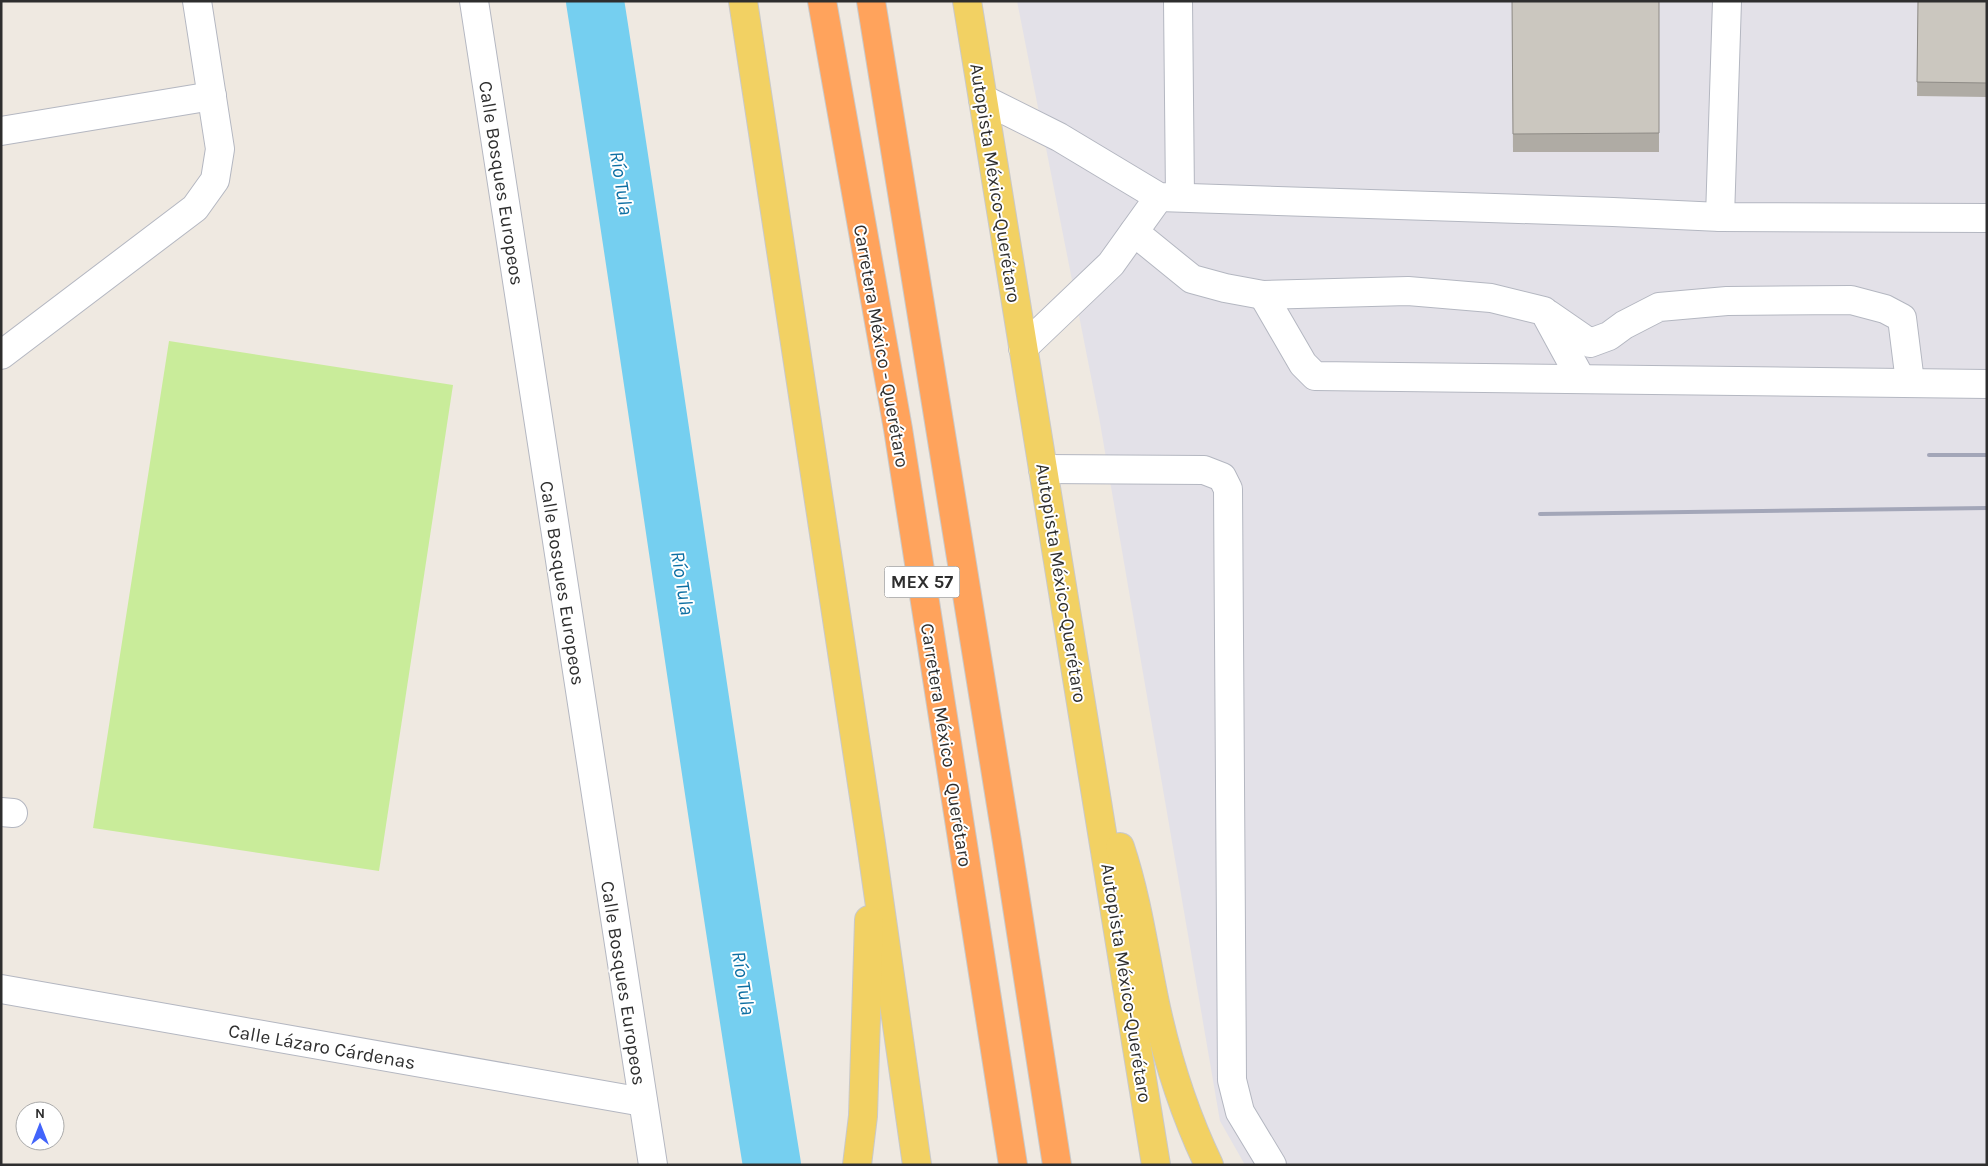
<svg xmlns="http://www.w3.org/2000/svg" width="1988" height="1166" viewBox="0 0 1988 1166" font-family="Karla,sans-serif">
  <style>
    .industrial { fill: #e3e1e8 }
    .pitch { fill: #c9ec9a }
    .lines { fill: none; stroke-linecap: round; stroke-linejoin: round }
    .river { stroke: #75cff0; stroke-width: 58 }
    .minor-casing { stroke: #b4b7c1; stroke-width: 30 }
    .major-casing { stroke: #c9c9c9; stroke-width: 30 }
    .highway-casing { stroke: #c9c9c9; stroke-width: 30 }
    .minor { stroke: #fff; stroke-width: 28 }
    .major { stroke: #f2d163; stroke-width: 28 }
    .highway { stroke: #ffa35c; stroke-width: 28 }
    .rail { stroke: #a3a6b8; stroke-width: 4 }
    .wall { fill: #afaba4 }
    .building { fill: #cbc7bf; stroke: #8e8b86 }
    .labels { text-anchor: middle; stroke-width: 4; stroke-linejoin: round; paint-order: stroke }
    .shield { fill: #fff; stroke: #6d6d6d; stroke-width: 1 }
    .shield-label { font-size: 18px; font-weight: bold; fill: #2e2e2e }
    .street-label { font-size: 19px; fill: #2e2e2e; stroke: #fff }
    .water-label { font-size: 20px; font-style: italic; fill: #0d6fa3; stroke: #fff }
  </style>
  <rect width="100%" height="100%" fill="#efe9e1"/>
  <polygon class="industrial" points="1017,1 1987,1 1987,1165 1245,1165 1220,1121 1099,417"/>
  <polygon class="pitch" points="169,341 453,385 379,871 93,828"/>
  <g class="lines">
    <path class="river" d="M595,1C656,389 709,778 772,1165"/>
    <g class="minor-casing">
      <g id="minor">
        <polyline points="474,1 653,1165"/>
        <polyline points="1178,1 1180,197"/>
        <polyline points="983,99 1059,137 1159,197 1613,212 1720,217 1987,218"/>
        <polyline points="1,131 212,96"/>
        <polyline points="1720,217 1727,1"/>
        <polyline points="1134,232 1192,279 1225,288 1263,295 1408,291 1491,298 1544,311 1581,379"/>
        <polyline points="1263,295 1303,364 1315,376 1987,384"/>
        <polyline points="1548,314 1590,343 1609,336 1624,325 1659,307 1727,301 1851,300 1885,309 1902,318 1910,382"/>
        <polyline points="1023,348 1111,264 1159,197"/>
        <polyline points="1,355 195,208 215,180 220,149 197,1"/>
        <polyline points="1043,469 1204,470 1222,477 1228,489 1232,1080 1240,1112 1272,1165"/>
        <polyline points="1,812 13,813"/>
        <polyline points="1,989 643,1102"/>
      </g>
    </g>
    <g class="major-casing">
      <g id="major">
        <polyline points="743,1 871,843 917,1165"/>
        <polyline points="967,1 1156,1165"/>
        <path d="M1120,847C1137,898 1144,950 1155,1003C1167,1059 1184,1113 1209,1165"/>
        <polyline points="857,1165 863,1116 869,920"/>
      </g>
    </g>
    <g class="highway-casing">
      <g id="highway">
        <polyline points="822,1 898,429 1013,1165"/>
        <polyline points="871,1 1007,842 1057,1165"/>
      </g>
    </g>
    <use href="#minor" class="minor"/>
    <use href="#major" class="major"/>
    <use href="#highway" class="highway"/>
    <g class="rail">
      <polyline points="1929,455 1987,455"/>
      <polyline points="1540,514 1987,508"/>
    </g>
  </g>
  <g class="wall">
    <polygon points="1512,1 1659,1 1659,152 1513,152"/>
    <polygon points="1918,1 1987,1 1987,97 1917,96"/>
  </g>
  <g class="building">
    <polygon points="1512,1 1659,1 1659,133 1513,134"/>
    <polygon points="1918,1 1987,1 1987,83 1917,82"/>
  </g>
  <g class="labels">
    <rect class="shield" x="884.5" y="566.5" width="75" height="31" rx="4"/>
    <g class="shield-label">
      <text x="922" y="588">MEX 57</text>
    </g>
    <g class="street-label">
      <text transform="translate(502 183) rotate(81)" y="7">Calle Bosques Europeos</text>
      <text transform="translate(996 183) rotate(81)" y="7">Autopista México-Querétaro</text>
      <text transform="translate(882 346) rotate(80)" y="7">Carretera México - Querétaro</text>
      <text transform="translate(563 583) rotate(81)" y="7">Calle Bosques Europeos</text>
      <text transform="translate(1062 583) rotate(81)" y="7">Autopista México-Querétaro</text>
      <text transform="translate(947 745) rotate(81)" y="7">Carretera México - Querétaro</text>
      <text transform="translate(624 983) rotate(81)" y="7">Calle Bosques Europeos</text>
      <text transform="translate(1127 983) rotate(81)" y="7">Autopista México-Querétaro</text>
      <text transform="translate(322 1046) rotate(10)" y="7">Calle Lázaro Cárdenas</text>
    </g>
    <g class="water-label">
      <text transform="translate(622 183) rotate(81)" y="7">Río Tula</text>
      <text transform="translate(683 583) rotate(81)" y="7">Río Tula</text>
      <text transform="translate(744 983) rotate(81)" y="7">Río Tula</text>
    </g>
  </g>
  <rect width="1988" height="1166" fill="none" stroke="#2e2e2e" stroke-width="5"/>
  <g transform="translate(40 1126)"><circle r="24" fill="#ffffff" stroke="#ababab"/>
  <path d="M0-4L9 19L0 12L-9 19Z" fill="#4264fb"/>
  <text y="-8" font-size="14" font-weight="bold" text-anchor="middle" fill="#2e2e2e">N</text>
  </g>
</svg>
